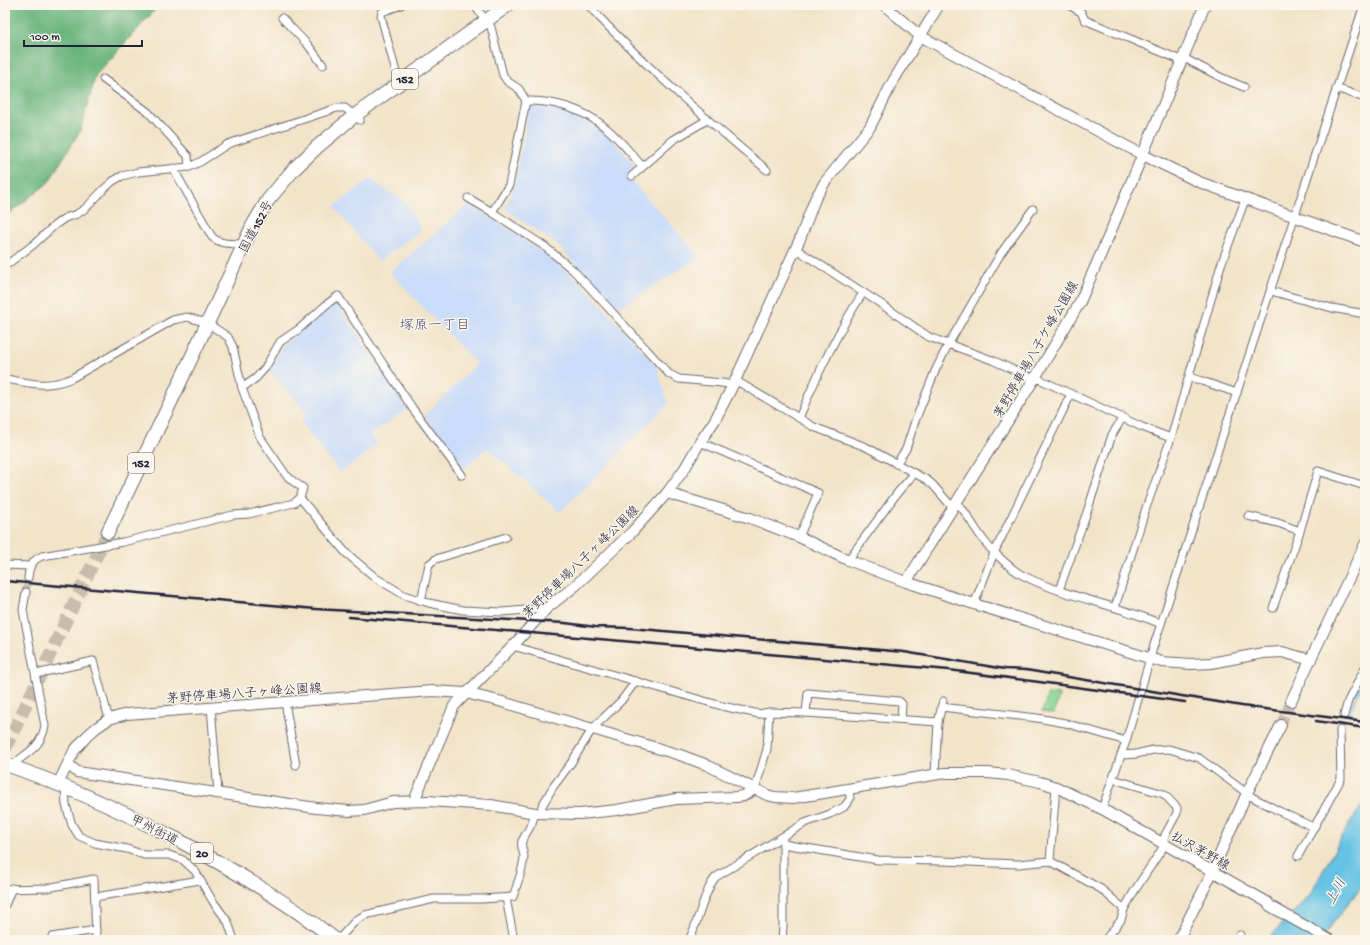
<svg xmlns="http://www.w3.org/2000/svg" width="1370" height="945" viewBox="0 0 1370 945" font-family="'Gochi Hand','Klee One',sans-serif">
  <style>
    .built { fill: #c9dcf9 }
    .green { fill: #82d291; stroke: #527a66 }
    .forest { fill: #69b47b; stroke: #466b5b }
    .water { fill: #66c2e4; stroke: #447290 }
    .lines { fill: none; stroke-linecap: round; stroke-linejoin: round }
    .stream { stroke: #66c2e4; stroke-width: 2.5 }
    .street-tunnel { stroke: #c8bdad; stroke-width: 7; stroke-dasharray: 7 3.5; stroke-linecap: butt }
    .secondary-tunnel { stroke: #c8bdad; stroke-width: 10; stroke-dasharray: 10 5; stroke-linecap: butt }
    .highway-tunnel { stroke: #c8bdad; stroke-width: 13; stroke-dasharray: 13 6; stroke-linecap: butt }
    .street-casing { stroke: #6b666d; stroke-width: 9 }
    .secondary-casing { stroke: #6b666d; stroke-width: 12 }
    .highway-casing { stroke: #6b666d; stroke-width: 15 }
    .street { stroke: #fff; stroke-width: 7 }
    .secondary { stroke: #fff; stroke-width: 10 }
    .highway { stroke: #fff; stroke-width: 13 }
    .rail { stroke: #22223b; stroke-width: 2.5 }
    .labels { text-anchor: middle; stroke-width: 3; stroke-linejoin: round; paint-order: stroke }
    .shield { fill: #fbf7ec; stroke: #636270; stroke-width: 1 }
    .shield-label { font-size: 12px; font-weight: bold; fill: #22223b }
    .street-label { font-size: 13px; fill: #22223b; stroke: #fbf7ec }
    .neighbourhood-label { font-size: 14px; fill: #544e76; stroke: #fbf7ec }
    .water-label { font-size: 14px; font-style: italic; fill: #3a5a76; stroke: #fbf7ec }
  </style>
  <rect width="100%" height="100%" fill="#fbf7ec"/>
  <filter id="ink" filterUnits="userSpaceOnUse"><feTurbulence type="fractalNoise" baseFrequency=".025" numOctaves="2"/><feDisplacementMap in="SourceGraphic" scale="8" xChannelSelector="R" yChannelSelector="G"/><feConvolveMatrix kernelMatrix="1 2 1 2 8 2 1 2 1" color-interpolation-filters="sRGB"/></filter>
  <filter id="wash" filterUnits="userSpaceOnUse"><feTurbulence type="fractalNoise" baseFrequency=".012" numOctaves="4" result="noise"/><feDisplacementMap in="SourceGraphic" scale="16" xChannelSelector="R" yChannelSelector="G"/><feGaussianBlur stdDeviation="0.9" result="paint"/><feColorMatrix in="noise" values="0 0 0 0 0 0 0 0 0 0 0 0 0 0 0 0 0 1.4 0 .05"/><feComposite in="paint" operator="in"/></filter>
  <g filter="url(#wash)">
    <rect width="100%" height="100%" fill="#f2e4c9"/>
    <g class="built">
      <polygon points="533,106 560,110 604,131 636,166 627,176 700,257 620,307 555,243 504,208 514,189 529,109"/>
      <polygon points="370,179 407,204 421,230 379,261 334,207"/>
      <polygon points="466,206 475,207 534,246 580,282 657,367 668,404 560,512 487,448 464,469 424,416 477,364 390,272"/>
      <polygon points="336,301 407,409 370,435 378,444 340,473 301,422 307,413 268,369 285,343"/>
    </g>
    <polygon class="green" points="1048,694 1059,695 1054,714 1042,712"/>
    <polygon class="forest" points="5,5 156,5 154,11 96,75 80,131 48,183 5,217"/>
    <polygon class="water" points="1365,802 1365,878 1358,891 1320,940 1267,940 1309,896 1350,822"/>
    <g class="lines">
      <polyline class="stream" points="1348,715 1365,677"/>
    </g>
  </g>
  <g filter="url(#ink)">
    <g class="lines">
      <g class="street-tunnel">
        <polyline points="26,592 28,578"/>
        <polyline points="1340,730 1344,715"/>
      </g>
      <polyline class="secondary-tunnel" points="1281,725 1291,701"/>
      <polyline class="highway-tunnel" points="5,749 108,532"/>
      <g class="street-casing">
        <g id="street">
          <polyline points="474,5 491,27 503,75 507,81 519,89 526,101 509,185 492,212"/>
          <path d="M588,5C643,65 705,118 767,170"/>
          <polyline points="1069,5 1081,12 1085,20 1183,61"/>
          <polyline points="282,18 308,45 323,65"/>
          <polyline points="1184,58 1222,78 1244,87"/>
          <polyline points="103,79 148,112 188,156 189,167"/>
          <polyline points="400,83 397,76 381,16 382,12 401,5"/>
          <polyline points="1336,88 1365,98"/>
          <path d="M526,101C554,100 585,110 606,128C620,139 631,154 642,166"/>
          <path d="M173,168L212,237C222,246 231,242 244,245"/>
          <polyline points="632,176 673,140 707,120"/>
          <polyline points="468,198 492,212 544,246 573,270 591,289 669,374 679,379 722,383 733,385"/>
          <polyline points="796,249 881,304 929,337 992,360 1027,376 1041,380 1142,427 1171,438"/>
          <polyline points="5,266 33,245 55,225 65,218 77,214 86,208 104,189 113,181 122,176 138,172 189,167 200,162 228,144 337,108 345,108 360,120"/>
          <polyline points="1271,291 1332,308 1365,314"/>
          <polyline points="1190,377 1237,393"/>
          <path d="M5,379C31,383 47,389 72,378L173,320L187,317L207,323L228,337L233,347L242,388L260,437L286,475L294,482L303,488L300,498L294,503L249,514L233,515L123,542L42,556C31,561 29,567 28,578"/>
          <polyline points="735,380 814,427 866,447 927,480 933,485 953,508"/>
          <polyline points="242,388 256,378 265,368 280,342 299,329 327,304 338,296 413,409 462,475"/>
          <path d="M799,418C817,375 837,332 863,293"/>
          <polyline points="700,442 818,493 799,537"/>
          <polyline points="896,464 906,449 915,421 936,369 948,345 1001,253 1033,209"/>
          <polyline points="300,498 346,553 376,578 404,595 429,603 463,610 502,612 547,608"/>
          <path d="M957,502C971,518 979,539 995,553C1004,562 1015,572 1026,577C1069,598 1118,605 1161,624"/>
          <polyline points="1248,516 1278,523 1300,531"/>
          <polyline points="848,560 898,492 914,474"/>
          <polyline points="5,565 29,566"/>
          <polyline points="1059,590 1087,512 1112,435 1123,417"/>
          <polyline points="421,601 429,564 436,559 506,537"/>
          <polyline points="974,604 994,553 1071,394"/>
          <polyline points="1115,607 1146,508 1171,438 1221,265 1245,200"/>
          <polyline points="1273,608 1300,531 1318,471 1365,486"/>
          <polyline points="513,646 722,706 759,714 769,712 806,713 938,722"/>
          <polyline points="36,674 93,661 109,719"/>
          <polyline points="285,702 296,765"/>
          <polyline points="211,707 218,793"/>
          <polyline points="941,707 1037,718 1065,723 1126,741"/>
          <polyline points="806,713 808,693 899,701 902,704 901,719"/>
          <polyline points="1344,715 1348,701 1365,668"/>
          <polyline points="1121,755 1136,754 1153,750 1169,749 1199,758 1252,797 1281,812 1313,827"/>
          <path d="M12,766C27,751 40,750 45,726L23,610L26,592"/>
          <polyline points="935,774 938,722 943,701"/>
          <polyline points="65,787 66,805 72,825 79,836 95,843 127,849 144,855 169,855 183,860 195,871 212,900 228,922 234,940"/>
          <polyline points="755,789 767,749 769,712"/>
          <polyline points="1102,809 1126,741 1153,648 1364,5"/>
          <polyline points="541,813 542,806 553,787 571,763 593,728 621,701 636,681"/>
          <polyline points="783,844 878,860 943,861 1018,864 1050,861 1101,889 1124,909"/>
          <polyline points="1298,856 1341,779 1340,730"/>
          <polyline points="1050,861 1056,787"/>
          <polyline points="5,889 47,888 94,879 96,940"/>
          <polyline points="95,897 200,880"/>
          <polyline points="506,898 514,940"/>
          <polyline points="5,905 12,888"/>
          <polyline points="50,940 52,937 96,930"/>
          <path d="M338,940L356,920L365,915L382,911L434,899H482L513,897C517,884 523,870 524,857C524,851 520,847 522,841L532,823L535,813"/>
          <path d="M689,940C698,923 705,888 716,877L805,823L830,814L844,807L850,799L849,789"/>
          <polyline points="782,940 783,926 783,841"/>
          <polyline points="1105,940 1121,920 1124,909 1135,890 1162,849 1165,835 1177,813 1177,808 1164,794 1113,779"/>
          <polyline points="1235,940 1240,935"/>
        </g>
      </g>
      <g class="secondary-casing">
        <g id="secondary">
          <polyline points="884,5 920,36 1143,155 1199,182 1365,242"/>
          <polyline points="667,493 685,468 700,442 715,420 733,385 800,239 815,199 825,182 870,127 892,83 939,5"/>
          <polyline points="906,582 1035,378 1079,304 1110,233 1205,5"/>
          <polyline points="1291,701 1365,544"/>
          <polyline points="68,764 77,772 316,808 349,811 364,810 393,802 428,801 491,805 535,813 580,814 617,810 676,799 736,797 743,796 755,789"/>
          <polyline points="58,784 74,751 87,736 96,728 109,719 127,714 432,691 465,693 499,701 680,755 707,765 767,795 775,797 793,798 945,773 988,773 1008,775 1040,782 1056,787 1102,809 1267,902 1270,906 1330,940"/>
          <polyline points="414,801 454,706 513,646 547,608 575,586 632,532 667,493 750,518 799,537 848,560 906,582 974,604 1162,662 1191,664 1211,663 1263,653 1282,652 1311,660"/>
          <polyline points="1178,940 1208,881 1247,793 1281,725"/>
        </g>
      </g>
      <g class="highway-casing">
        <g id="highway">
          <polyline points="108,532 175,393 253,225 268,200 294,169 317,147 354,116 508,5"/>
          <path d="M5,764C65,785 124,812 180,841C234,870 287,902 336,940"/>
        </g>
      </g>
      <use href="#street" class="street"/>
      <use href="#secondary" class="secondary"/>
      <use href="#highway" class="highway"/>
      <g class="rail">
        <polyline points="5,581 316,609 565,623 596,627 630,628 904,652 1005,669 1026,670 1242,706 1365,722"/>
        <polyline points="349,617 949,670 1054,684 1185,702"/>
        <polyline points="1316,721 1365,728"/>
      </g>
    </g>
  </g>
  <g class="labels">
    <g class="shield">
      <rect x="392" y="69" width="26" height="20" rx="3"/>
      <rect x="128" y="453" width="26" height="20" rx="3"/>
      <rect x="191" y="843" width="22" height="20" rx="3"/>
    </g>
    <g class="shield-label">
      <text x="405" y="83">152</text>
      <text x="141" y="467">152</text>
      <text x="202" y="857">20</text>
    </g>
    <g class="street-label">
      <text transform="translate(255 226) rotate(-62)" y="5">国道152号</text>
      <text transform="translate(1035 349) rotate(-60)" y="5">茅野停車場八子ケ峰公園線</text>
      <text transform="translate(580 561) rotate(-44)" y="5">茅野停車場八子ヶ峰公園線</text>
      <text transform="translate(244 692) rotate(-4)" y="5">茅野停車場八子ヶ峰公園線</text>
      <text transform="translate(155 829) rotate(27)" y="5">甲州街道</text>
      <text transform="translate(1201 850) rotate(29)" y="5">払沢茅野線</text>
    </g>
    <g class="neighbourhood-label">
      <text x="435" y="329">塚原一丁目</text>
    </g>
    <g class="water-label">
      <text transform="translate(1335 891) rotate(-61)" y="5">上川</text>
    </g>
  </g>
  <rect width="1370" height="945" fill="none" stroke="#fbf7ec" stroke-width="20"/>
  <path d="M24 40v6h118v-6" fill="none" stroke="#22223b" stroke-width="2"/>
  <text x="30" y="40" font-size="12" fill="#22223b" stroke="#fbf7ec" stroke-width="3" paint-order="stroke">100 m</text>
</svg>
